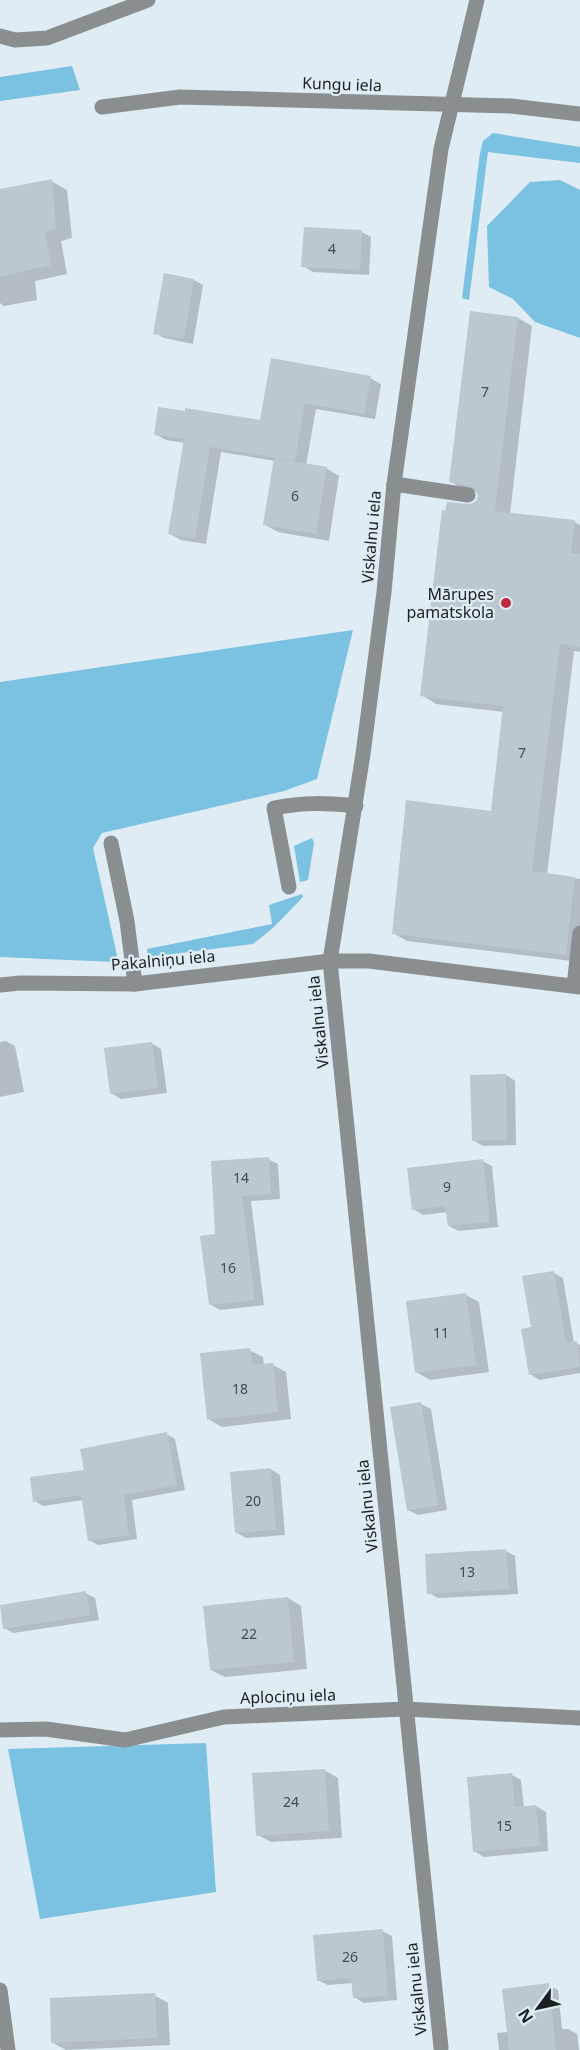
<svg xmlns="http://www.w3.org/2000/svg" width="580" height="2050" viewBox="0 0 580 2050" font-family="'Noto Sans',sans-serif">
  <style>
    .green { fill: #7bc1e1 }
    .shadow { fill: #0003 }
    .building { fill: #bbc8ce }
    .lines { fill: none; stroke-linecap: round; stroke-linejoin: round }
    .minor { stroke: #898e91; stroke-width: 15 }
    .poi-dot { fill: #bc2c3f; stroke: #dfecf3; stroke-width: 2 }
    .labels { text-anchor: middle; stroke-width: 4.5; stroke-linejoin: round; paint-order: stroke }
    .number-label { font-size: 14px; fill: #444a4e }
    .street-label { font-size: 16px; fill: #1c2023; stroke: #dfecf3 }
    .poi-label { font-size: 16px; fill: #1c2023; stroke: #dfecf3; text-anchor: end }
  </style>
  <rect width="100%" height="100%" fill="#dfecf3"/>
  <g class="green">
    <polygon points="72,66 80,90 0,101 0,77"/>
    <polygon points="493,133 580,147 580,163 488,152 469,300 462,298 480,153 483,141"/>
    <polygon points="560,180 580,190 580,338 535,322 513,299 489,287 487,226 530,182"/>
    <polygon points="353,630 317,779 284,791 102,833 93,848 117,955 114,962 0,957 0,682"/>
    <polygon points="312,838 314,843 308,880 300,882 294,846"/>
    <polygon points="302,894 303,897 274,927 253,944 148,957 147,949 272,924 269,905"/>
    <polygon points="206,1743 216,1892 40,1919 8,1749"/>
  </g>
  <g class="shadow">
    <polygon points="51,181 67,190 72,238 61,241 67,274 35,281 37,300 4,306 0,303 0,191"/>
    <polygon points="362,232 371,237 369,275 313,272 303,266"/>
    <polygon points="165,275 194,280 203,285 193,344 164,338 155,333"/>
    <polygon points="471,312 518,318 532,326 510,514 574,522 580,525 580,652 574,651 547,875 580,879 580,962 407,941 393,933 492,812 504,712 436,704 422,695 471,506 477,501 479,496 478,492 465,490 451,482"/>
    <polygon points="272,360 370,378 381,384 375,419 316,409 306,465 326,468 339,476 329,541 278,532 265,525 275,461 221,452 206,544 181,540 170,534 185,443 166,440 155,434 261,422"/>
    <polygon points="6,1041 15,1046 24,1092 0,1097 0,1042"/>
    <polygon points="151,1043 161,1049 167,1093 121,1099 111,1093"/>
    <polygon points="506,1075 515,1081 516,1145 483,1146 473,1140"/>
    <polygon points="268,1159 278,1164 280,1199 251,1201 264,1305 220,1310 210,1304 216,1236 212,1162"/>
    <polygon points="482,1161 492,1166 498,1227 459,1231 449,1226 448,1212 423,1215 413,1209"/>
    <polygon points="554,1273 563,1278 574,1343 580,1345 580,1373 539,1380 530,1374 532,1329"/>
    <polygon points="466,1295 479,1302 489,1372 430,1380 416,1372"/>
    <polygon points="249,1350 263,1357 264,1365 273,1365 286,1372 291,1419 222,1427 208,1419"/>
    <polygon points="421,1404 431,1409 447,1510 418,1515 408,1510"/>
    <polygon points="166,1434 175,1439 185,1490 132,1500 137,1539 98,1545 89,1540 83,1500 43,1506 35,1501 86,1471"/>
    <polygon points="270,1469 280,1475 285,1535 246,1538 237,1533"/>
    <polygon points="506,1551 515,1556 518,1594 438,1598 429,1593"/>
    <polygon points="85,1593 95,1598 99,1620 13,1633 4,1628"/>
    <polygon points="288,1598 301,1606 307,1669 225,1677 211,1670"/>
    <polygon points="324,1770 338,1778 342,1838 271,1842 258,1835"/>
    <polygon points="512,1775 521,1780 524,1807 536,1806 546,1812 548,1851 484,1857 474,1851"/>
    <polygon points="382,1931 392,1936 397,2000 364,2003 354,1997 353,1983 328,1985 318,1980"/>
    <polygon points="549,1985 558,1990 562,2029 568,2029 577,2034 579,2050 499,2050 497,2033 508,2032"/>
    <polygon points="154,1995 168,2003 170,2045 66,2050 53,2043"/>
  </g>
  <g class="building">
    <polygon points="52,179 56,229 45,232 51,265 0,277 0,189"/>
    <polygon points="304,227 362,230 360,270 301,267"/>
    <polygon points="164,273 194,279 184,339 153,334"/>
    <polygon points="470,311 518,317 495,511 575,520 571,553 580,554 580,647 560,644 532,871 575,877 566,955 392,934 406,800 491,811 503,706 420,696 442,510 445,511 447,502 471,504 476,501 478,496 474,487 449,482"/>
    <polygon points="271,358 371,376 364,414 305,403 295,461 210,447 195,539 168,534 184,439 154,435 158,407 185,411 185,408 260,420"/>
    <polygon points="274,458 327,467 316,534 263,525"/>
    <polygon points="152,1042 158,1088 110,1094 104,1048"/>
    <polygon points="506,1074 507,1140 472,1141 470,1075"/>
    <polygon points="269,1157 271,1194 242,1196 255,1300 209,1305 200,1236 215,1234 211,1161"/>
    <polygon points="483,1159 490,1222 448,1226 445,1206 412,1210 407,1168"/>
    <polygon points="554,1271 566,1343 577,1341 580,1367 529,1375 521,1329 531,1327 522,1276"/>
    <polygon points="466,1293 476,1365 415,1373 406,1301"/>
    <polygon points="250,1348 252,1365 273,1363 278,1412 207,1420 200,1353"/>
    <polygon points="421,1402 438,1505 407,1511 390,1407"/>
    <polygon points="167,1432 177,1485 124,1495 129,1535 88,1541 81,1495 33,1502 30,1477 84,1470 80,1449"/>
    <polygon points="271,1468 276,1530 235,1533 230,1472"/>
    <polygon points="506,1549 509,1589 427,1594 425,1554"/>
    <polygon points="86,1591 90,1615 3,1629 0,1605"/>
    <polygon points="288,1597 294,1662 210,1670 203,1606"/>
    <polygon points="325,1769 329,1831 256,1836 252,1773"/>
    <polygon points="512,1773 515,1807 536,1805 540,1846 473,1852 467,1777"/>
    <polygon points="383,1929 388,1996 353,1998 351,1978 317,1981 313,1935"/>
    <polygon points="549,1983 556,2050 509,2050 502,1989"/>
    <polygon points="155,1993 157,2038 51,2043 50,1998"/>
  </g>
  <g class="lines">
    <g class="minor">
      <polyline points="0,36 15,40 47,38 148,0"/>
      <polyline points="102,107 180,97 511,106 580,114"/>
      <polyline points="394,484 468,495"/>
      <polyline points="111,843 127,921 135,984"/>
      <path d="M289,887L274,808C305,802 324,803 356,806"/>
      <polyline points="0,985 20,983 135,984 330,961 369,961 580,987"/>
      <polyline points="574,986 580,933"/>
      <polyline points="0,1730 46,1729 125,1740 224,1717 405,1709 580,1718"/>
      <polyline points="0,1990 8,2050"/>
      <polyline points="441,2048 330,961 363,754 384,592 394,484 441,149 477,0"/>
    </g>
  </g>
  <circle class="poi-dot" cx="506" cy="603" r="6"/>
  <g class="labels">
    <g class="number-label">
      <text x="332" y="254">4</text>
      <text x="485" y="397">7</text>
      <text x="295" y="501">6</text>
      <text x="522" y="758">7</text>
      <text x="241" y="1183">14</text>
      <text x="447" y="1192">9</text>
      <text x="228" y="1273">16</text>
      <text x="441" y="1338">11</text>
      <text x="240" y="1394">18</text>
      <text x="253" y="1506">20</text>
      <text x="467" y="1577">13</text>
      <text x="249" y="1639">22</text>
      <text x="291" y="1807">24</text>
      <text x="504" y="1831">15</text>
      <text x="350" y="1962">26</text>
    </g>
    <g class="street-label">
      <text transform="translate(342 84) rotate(2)" y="6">Kungu iela</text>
      <text transform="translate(371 537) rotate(-85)" y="6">Viskalnu iela</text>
      <text transform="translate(163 960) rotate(-5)" y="6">Pakalniņu iela</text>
      <text transform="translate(318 1022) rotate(-96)" y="6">Viskalnu iela</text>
      <text transform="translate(367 1506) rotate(-96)" y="6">Viskalnu iela</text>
      <text transform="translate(288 1696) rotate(-2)" y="6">Aplociņu iela</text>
      <text transform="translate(416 1989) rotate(-96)" y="6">Viskalnu iela</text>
    </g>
    <g class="poi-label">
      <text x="494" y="600">Mārupes<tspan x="494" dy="18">pamatskola</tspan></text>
    </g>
  </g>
  <g transform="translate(538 2008) rotate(237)" stroke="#dfecf3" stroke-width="4.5" paint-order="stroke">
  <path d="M0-4.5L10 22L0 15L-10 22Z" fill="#1c2023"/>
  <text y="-9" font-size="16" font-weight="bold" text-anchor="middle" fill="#1c2023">N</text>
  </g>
</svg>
